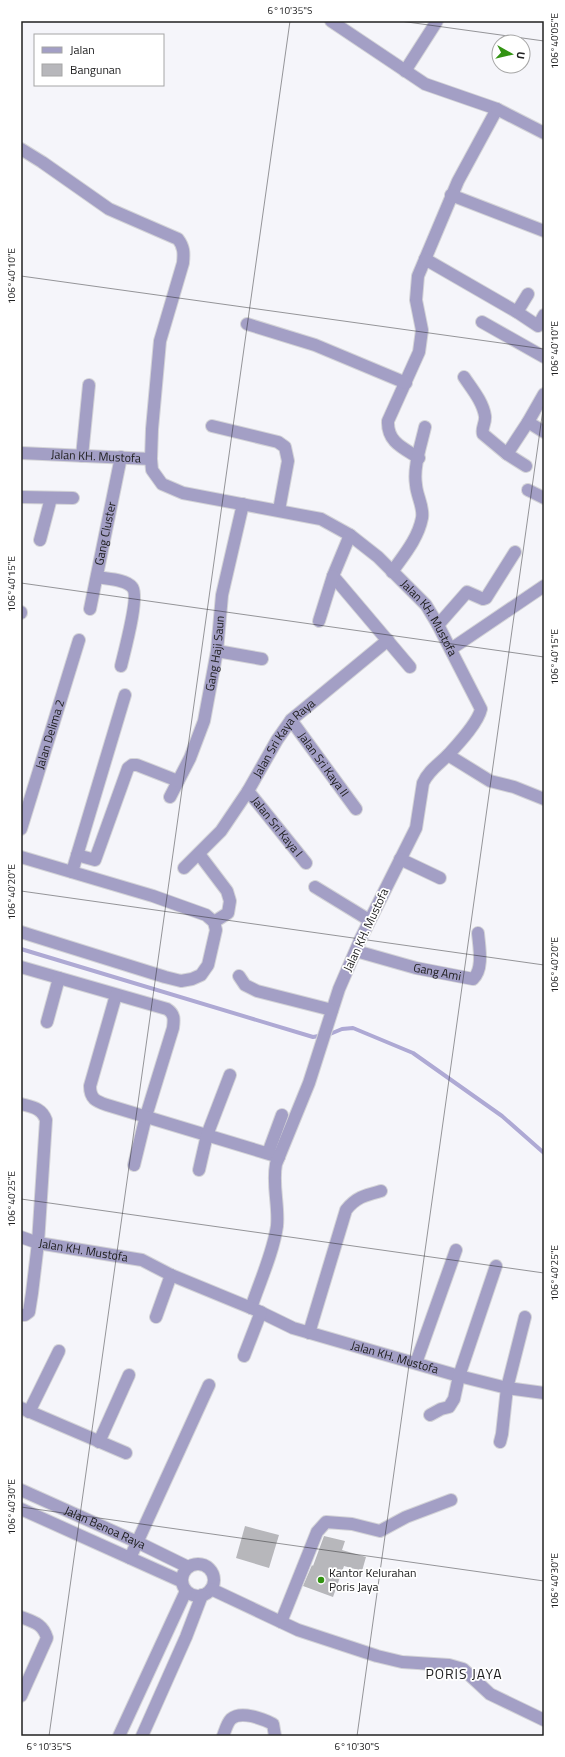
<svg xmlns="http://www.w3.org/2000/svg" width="565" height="1757" viewBox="0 0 565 1757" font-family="'Titillium Web',sans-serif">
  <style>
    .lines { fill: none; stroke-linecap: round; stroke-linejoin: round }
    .stream { stroke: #aea9d4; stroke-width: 4 }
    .building { fill: #b7b7bb }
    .street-casing { stroke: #d3d3d7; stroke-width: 14 }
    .street { stroke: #a39fc5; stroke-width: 12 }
    .ticks { fill: none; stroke: #202021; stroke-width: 1; stroke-opacity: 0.45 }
    .poi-dot { fill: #329312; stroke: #fff; stroke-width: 1.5 }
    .labels { text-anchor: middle; stroke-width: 3.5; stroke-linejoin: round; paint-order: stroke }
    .street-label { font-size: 12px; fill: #202021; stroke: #fff }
    .poi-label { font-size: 12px; fill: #202021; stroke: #fff; text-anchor: start }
    .quarter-label { font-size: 14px; letter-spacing: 1px; fill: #202021; stroke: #fff }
    .neatline { fill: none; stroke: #202021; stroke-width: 1.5 }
    .ticks-label { font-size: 10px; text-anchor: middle; fill: #202021 }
  </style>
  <rect width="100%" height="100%" fill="#f5f5fa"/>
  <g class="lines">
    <polyline class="stream" points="21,949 313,1037 330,1034 342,1029 353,1028 413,1053 502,1116 544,1153"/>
  </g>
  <g class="building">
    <polygon points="245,1526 279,1535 269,1568 236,1558"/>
    <polygon points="324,1536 345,1541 342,1550 366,1557 362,1571 344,1566 333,1597 303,1586 312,1565 313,1566"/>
  </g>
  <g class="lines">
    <g class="street-casing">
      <g id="street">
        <path d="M331,21L425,84L497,109L458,181L418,276L416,300L422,330L419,352L388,421C387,442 403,448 419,458"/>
        <polyline points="405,71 437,21"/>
        <polyline points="497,109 544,133"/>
        <path id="s1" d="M21,149L42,162L109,209L178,239C184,247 184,253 183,263L160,341L152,429L151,459L152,470L162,484L183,493L321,519L350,535L378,557L426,605L438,625L481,709C478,723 458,744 448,755C439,764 428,771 423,783L416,828L361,938L339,989L309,1083L276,1164C272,1185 279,1205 277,1226C273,1253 260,1281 251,1308"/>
        <polyline points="451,195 544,231"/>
        <polyline points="425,259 517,312 538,326 544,315"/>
        <polyline points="517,312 528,294"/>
        <polyline points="482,322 544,357"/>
        <polyline points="247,324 315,345 406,383"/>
        <path d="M464,377C472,389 483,402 485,416C486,423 481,428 483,434L507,454L526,466"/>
        <polyline points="544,394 528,422 544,432"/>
        <polyline points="212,426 278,442 285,447 288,461 279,510"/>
        <path id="s2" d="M21,453L151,459"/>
        <polyline points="507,454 528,422"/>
        <polyline points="82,456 89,385"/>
        <polyline points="528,490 544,498"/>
        <polyline points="21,497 73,498"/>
        <polyline points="350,535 333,576 410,667"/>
        <polyline points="40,540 51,498"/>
        <path d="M392,572C403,556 418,539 422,518C424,507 417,497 416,485C413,467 421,445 425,427"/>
        <path d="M97,577C107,579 125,579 132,587C140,595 124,653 121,666"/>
        <path id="s3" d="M90,609L121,457"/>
        <polyline points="21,613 21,612"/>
        <polyline points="319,621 333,576"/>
        <polyline points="438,625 467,592 483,599 486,598 515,552"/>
        <polyline points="451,649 544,586"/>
        <polyline points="217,651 262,659"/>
        <path id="s4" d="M291,720L356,809"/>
        <polyline points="448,755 490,781 514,787 544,799"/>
        <path id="s5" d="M248,791L306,863"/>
        <path id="s6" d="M170,797L190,758L204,721L217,651L222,595L243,504"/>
        <path id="s7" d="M21,829L79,640"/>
        <polyline points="199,854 227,891 230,901 228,913 214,922"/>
        <polyline points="77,855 95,860 128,768 132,765 137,765 178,781"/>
        <polyline points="21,857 153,896 206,915 214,922 216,930 208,965 201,975 192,979 181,981 165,977 21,932"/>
        <polyline points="400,859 440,878"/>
        <path id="s8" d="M184,868L221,831L248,791L277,740L291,720L388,640"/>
        <polyline points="72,872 125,695"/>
        <polyline points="315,887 369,920"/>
        <path id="s9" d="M356,951L416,968L473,979C484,969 479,946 478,933"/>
        <path d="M21,967L167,1009C175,1014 174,1020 173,1028L146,1116L134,1165"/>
        <polyline points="239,976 245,985 257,991 332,1010"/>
        <path d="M116,995L90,1086C90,1099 96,1101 107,1105L279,1157"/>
        <polyline points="47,1022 59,978"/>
        <path d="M21,1104C32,1107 42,1108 46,1120L38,1243L32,1293L29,1312L25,1315H21"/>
        <polyline points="268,1153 282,1115"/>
        <polyline points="199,1170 207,1135 230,1075"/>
        <path id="s10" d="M21,1237L38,1243L142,1260L171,1275L256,1310L293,1328L459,1376L507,1388L544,1393"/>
        <polyline points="156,1317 171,1275"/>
        <path d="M309,1333L346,1210C356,1197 366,1195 381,1191"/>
        <polyline points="244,1356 261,1312"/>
        <polyline points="416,1363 456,1250"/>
        <polyline points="21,1408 126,1453"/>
        <polyline points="29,1412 59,1351"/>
        <polyline points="430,1415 441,1409 449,1407 454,1399 459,1376 496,1266"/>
        <polyline points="99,1442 129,1375"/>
        <polyline points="500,1442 502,1434 507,1388 525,1317"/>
        <path id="s11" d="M21,1490L137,1542L188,1567"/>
        <polyline points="21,1509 181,1581"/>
        <polyline points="130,1558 209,1385"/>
        <circle cx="198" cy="1580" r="16"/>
        <polyline points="211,1589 298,1630 377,1656 402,1662 449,1665 463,1669 490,1694 544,1720"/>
        <path d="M21,1617C34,1622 43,1624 47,1638L21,1696"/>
        <polyline points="281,1622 317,1532 326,1522 352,1524 380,1531 406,1517 451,1500"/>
        <polyline points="119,1736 186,1591"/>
        <polyline points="142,1736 186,1637 202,1595"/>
        <path d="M223,1736C225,1731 227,1723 231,1719C241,1710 263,1719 273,1724L275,1736"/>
      </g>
    </g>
    <use href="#street" class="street"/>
  </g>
  <path class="ticks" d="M400,21L544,41M21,276L544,349M21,583L544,657M21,891L544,965M21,1199L544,1273M21,1507L544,1581M49,1736L290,21M357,1736L544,402"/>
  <circle class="poi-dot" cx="321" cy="1580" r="4"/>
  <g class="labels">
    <g class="street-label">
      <text dy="4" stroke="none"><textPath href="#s2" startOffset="75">Jalan KH. Mustofa</textPath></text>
      <text dy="4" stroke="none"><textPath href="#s3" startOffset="77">Gang Cluster</textPath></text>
      <text dy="4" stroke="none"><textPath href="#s1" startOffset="747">Jalan KH. Mustofa</textPath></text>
      <text dy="4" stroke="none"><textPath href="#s6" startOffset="152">Gang Haji Saun</textPath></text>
      <text dy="4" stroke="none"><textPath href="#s7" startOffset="99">Jalan Delima 2</textPath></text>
      <text dy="4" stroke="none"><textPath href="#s8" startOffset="165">Jalan Sri Kaya Raya</textPath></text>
      <text dy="4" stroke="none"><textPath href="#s4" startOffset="55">Jalan Sri Kaya II</textPath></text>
      <text dy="4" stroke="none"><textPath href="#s5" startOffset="46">Jalan Sri Kaya I</textPath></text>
      <text transform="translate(366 930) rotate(-65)" y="4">Jalan KH. Mustofa</text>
      <text dy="4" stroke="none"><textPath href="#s9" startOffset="84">Gang Ami</textPath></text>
      <text dy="4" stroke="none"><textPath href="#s10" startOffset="64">Jalan KH. Mustofa</textPath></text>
      <text dy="4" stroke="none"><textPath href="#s10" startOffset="395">Jalan KH. Mustofa</textPath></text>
      <text dy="4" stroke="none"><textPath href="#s11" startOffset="92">Jalan Benoa Raya</textPath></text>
    </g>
    <g class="poi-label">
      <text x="329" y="1577">Kantor Kelurahan<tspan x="329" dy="14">Poris Jaya</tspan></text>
    </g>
    <g class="quarter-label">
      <text x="464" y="1679">PORIS JAYA</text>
    </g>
  </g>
  <rect width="565" height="1757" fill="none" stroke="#ffffff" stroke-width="44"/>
  <rect x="34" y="34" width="130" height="52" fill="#ffffff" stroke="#a6a6a6"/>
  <rect x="42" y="47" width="20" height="6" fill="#a39fc5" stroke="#a6a6a6"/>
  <text x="70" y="54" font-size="12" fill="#202021">Jalan</text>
  <rect x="42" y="64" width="20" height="12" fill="#b7b7bb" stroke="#a6a6a6"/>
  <text x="70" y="74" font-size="12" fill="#202021">Bangunan</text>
  <g transform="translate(511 54) rotate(98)"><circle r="19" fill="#ffffff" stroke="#a6a6a6"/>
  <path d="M0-3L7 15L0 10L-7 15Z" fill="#329312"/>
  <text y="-6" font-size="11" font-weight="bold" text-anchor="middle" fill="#202021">U</text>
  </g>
  <rect x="22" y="22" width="521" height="1713" class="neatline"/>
  <g class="ticks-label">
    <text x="290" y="14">6°10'35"S</text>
    <text transform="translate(554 41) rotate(-90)" y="4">106°40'05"E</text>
    <text transform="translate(11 276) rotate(-90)" y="4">106°40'10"E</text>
    <text transform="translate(554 349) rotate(-90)" y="4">106°40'10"E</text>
    <text transform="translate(11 584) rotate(-90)" y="4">106°40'15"E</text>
    <text transform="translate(554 657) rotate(-90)" y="4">106°40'15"E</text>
    <text transform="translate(11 892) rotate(-90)" y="4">106°40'20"E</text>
    <text transform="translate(554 965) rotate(-90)" y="4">106°40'20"E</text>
    <text transform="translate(11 1199) rotate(-90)" y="4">106°40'25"E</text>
    <text transform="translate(554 1273) rotate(-90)" y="4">106°40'25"E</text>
    <text transform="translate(11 1507) rotate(-90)" y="4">106°40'30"E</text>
    <text transform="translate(554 1581) rotate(-90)" y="4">106°40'30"E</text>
    <text x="49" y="1750">6°10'35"S</text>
    <text x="357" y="1750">6°10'30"S</text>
  </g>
</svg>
